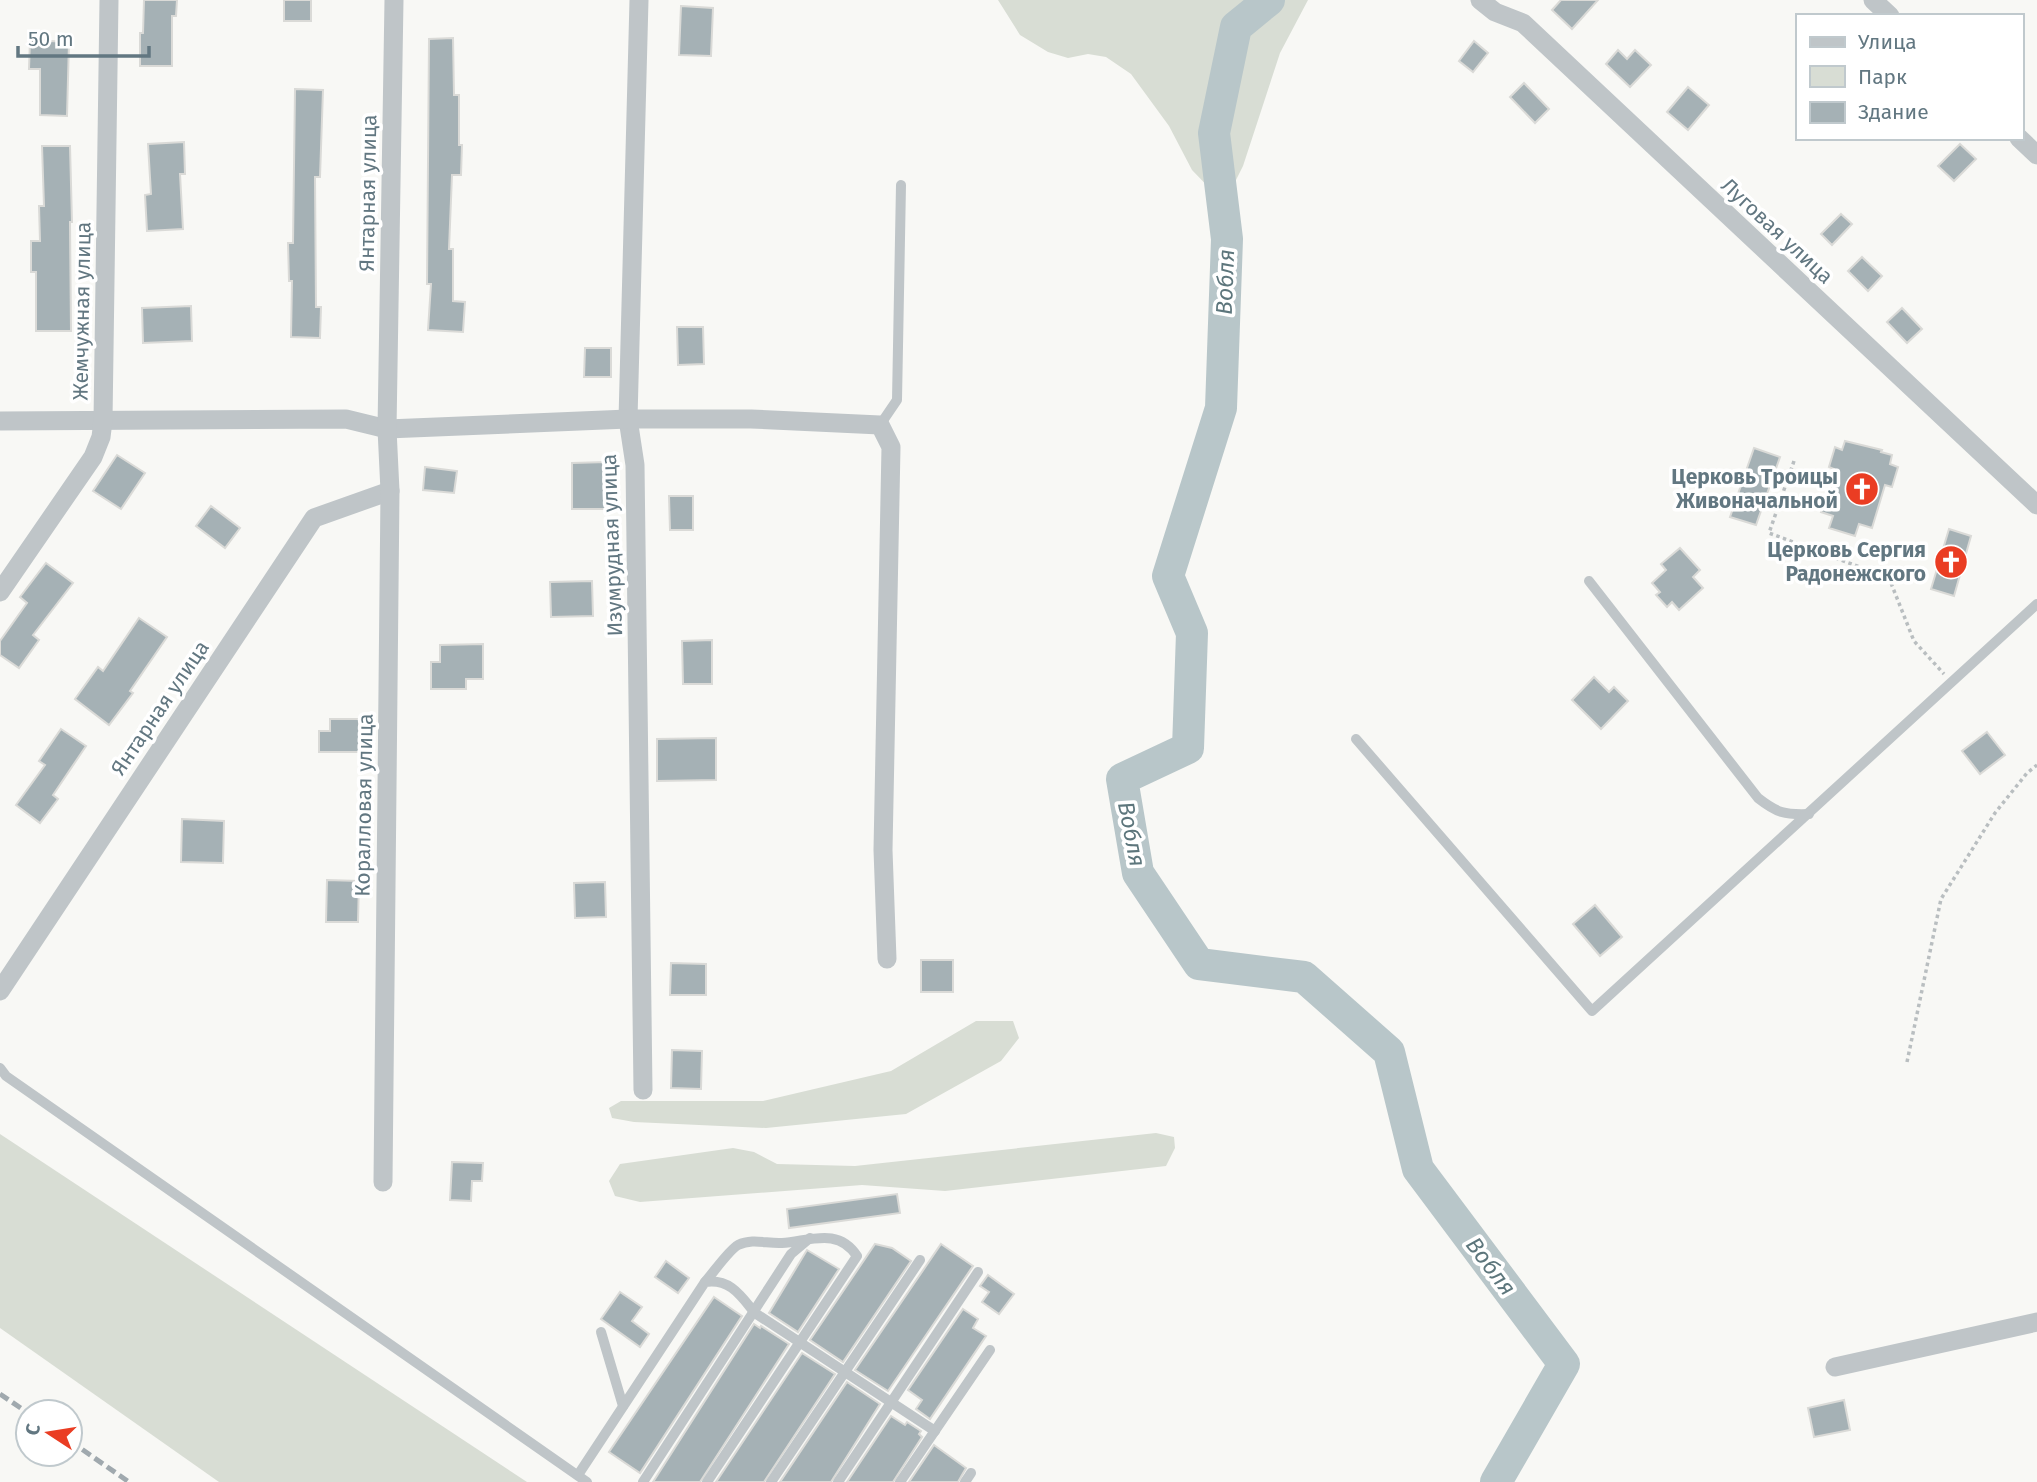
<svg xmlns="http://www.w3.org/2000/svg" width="2037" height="1482" viewBox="0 0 2037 1482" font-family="'Fira Sans',sans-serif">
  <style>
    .green { fill: #d8ddd4 }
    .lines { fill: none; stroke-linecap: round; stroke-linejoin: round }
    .river { stroke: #b8c6c9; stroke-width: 32 }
    .building { fill: #a5b1b5; stroke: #dadad7; stroke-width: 2 }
    .path { stroke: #b9bec0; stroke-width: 3.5; stroke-dasharray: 3.5 3.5; stroke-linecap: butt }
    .service { stroke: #bfc5c8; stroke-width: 10 }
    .minor { stroke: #bfc5c8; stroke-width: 19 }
    .rail { stroke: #a0a9ae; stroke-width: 5; stroke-dasharray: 10 5; stroke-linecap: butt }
    .labels { text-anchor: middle; stroke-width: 7; stroke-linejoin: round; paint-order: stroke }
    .street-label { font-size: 21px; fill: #627781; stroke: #fff }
    .poi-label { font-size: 21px; font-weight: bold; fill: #627781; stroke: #fff; text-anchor: end }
    .water-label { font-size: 23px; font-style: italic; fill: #5d767c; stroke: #fff }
  </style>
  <rect width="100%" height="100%" fill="#f8f8f5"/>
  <g class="green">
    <polygon points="998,0 1308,0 1280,53 1243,166 1230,192 1220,199 1192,170 1169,126 1131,74 1106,57 1088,54 1068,58 1048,52 1020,35"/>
    <polygon points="976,1021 1013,1021 1019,1038 1001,1061 906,1114 766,1128 634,1122 612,1118 609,1108 621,1101 763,1101 891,1071"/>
    <polygon points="1156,1133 1174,1137 1175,1148 1166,1166 945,1191 862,1185 640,1202 615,1196 609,1181 620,1164 733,1148 754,1152 777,1164 855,1166"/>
    <polygon points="0,1134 527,1482 219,1482 0,1328"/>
  </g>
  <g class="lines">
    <polyline class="river" points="1269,0 1236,27 1214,133 1227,239 1221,408 1168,576 1192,633 1188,748 1122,779 1138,873 1199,964 1304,977 1389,1052 1418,1169 1564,1364 1496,1482"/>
  </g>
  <g class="building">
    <polygon points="144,0 177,0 176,16 172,16 172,66 140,66 140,33 143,33"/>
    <rect x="284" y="0" width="27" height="21"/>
    <polygon points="1561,0 1598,0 1572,29 1552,10"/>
    <polygon points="681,6 713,8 711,56 679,55"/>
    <polygon points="453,38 454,95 459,95 459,145 462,145 461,175 452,175 449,249 453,249 453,301 465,302 463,332 428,330 431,284 427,284 429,39"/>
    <polygon points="30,40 69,42 67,116 40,115 40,69 29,69"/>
    <polygon points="1474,41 1488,53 1473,72 1459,61"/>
    <polygon points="1618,50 1627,59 1635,50 1651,65 1630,87 1606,64"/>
    <polygon points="1524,83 1549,109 1535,123 1510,97"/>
    <polygon points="1688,87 1709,105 1688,130 1667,112"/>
    <polygon points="295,89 323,90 320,177 315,177 316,307 321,307 320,338 291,337 292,281 289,281 288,243 293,243"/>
    <polygon points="184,142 185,174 180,174 183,229 147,231 145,195 151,194 148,144"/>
    <polygon points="1960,144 1976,159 1954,181 1938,166"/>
    <polygon points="42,146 70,146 72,222 70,222 71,331 36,331 36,272 31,272 31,241 40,241 39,206 44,206"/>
    <polygon points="1841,214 1852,224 1832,245 1821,234"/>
    <polygon points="1862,257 1882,276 1868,291 1848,271"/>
    <polygon points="191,306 192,341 143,343 142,308"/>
    <polygon points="1902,308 1922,329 1907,343 1887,322"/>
    <polygon points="677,327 703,327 704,364 678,365"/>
    <polygon points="585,348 611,348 611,377 584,377"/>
    <polygon points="1845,441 1882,450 1881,452 1892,455 1890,464 1898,467 1892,487 1885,485 1872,528 1859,524 1855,536 1829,528 1833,516 1821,512 1834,469 1829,467 1835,447 1842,450"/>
    <polygon points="1754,448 1780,457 1756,525 1730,517"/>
    <polygon points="117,455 145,473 121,509 93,491"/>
    <polygon points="607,462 607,509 572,509 572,463"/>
    <polygon points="425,467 457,471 454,493 423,490"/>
    <polygon points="669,496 693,496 693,530 670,530"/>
    <polygon points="211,506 240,528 225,548 196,526"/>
    <polygon points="1949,529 1971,536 1954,596 1931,589"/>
    <polygon points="1680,548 1700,570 1693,577 1703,588 1679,610 1672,602 1667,607 1656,595 1660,592 1652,583 1666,570 1661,564"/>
    <polygon points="46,563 73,583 33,635 39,640 19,668 0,655 0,641 27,603 20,597"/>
    <polygon points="592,581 593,616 551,617 550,582"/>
    <polygon points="139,618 167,637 130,691 133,693 109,725 75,699 98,667 103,671"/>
    <polygon points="712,640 712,684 683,684 682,641"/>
    <polygon points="483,644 483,679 466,679 466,689 431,689 431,662 440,662 440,645"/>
    <polygon points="1594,677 1609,692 1614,687 1628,701 1601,729 1572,700"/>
    <polygon points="330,719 359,719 359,727 364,727 364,752 319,752 319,731 330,731"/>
    <polygon points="61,729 86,746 53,795 58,799 40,823 16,805 45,765 39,761"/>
    <polygon points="1987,732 2005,755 1980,774 1962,751"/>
    <polygon points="716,738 716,780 657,781 657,739"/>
    <polygon points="182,819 224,821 223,863 181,862"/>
    <polygon points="327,880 359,881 358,922 326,922"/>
    <polygon points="605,882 606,917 575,918 574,883"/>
    <polygon points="1595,905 1622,937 1600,956 1573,924"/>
    <rect x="921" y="960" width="32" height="32"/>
    <polygon points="671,963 706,964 706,995 670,995"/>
    <polygon points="672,1050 702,1051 701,1089 671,1088"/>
    <polygon points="452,1162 483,1163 482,1181 472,1181 471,1201 450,1200"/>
    <polygon points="897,1194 900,1213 789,1228 787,1209"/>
    <polygon points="875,1244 892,1248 911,1261 843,1362 810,1340"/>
    <polygon points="941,1244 973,1266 888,1391 855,1370"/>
    <polygon points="807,1250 839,1269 798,1332 769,1313"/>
    <polygon points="666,1261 689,1278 678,1293 655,1277"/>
    <polygon points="988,1275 1014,1294 999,1314 982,1302 989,1292 980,1286"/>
    <polygon points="620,1292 642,1307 632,1321 649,1334 640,1347 601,1319"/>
    <polygon points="714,1297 742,1316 640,1473 609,1452"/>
    <polygon points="963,1309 978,1319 973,1328 986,1336 930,1419 916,1409 922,1400 908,1390"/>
    <polygon points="754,1324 760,1328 761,1326 789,1344 700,1482 653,1482"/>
    <polygon points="802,1353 835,1374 764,1482 716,1482"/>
    <polygon points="847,1382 880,1404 831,1482 780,1482"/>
    <polygon points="1844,1400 1850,1430 1814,1437 1808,1408"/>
    <polygon points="891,1416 905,1425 907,1422 921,1431 919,1434 922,1437 893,1482 847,1482"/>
    <polygon points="934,1445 966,1468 958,1482 909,1482"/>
  </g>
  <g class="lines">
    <g class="path">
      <polyline points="1794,461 1769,533 1889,578 1914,641 1944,674"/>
      <polyline points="1907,1062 1941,899 1995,813 2027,773 2037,765"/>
    </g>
    <g class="service">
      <polyline points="880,425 897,400 901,185"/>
      <path d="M1589,581L1758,798C1777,813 1785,815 1809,814"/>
      <polyline points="1356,739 1592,1011 2037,604"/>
      <polyline points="0,1068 6,1076 587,1482"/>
      <path d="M705,1282C713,1273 729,1250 738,1245C753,1238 767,1244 782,1243C810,1241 838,1227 857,1256L707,1482"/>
      <polyline points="601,1332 623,1406"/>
      <path d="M578,1475L705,1282C730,1278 741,1296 755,1313L935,1431"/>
      <polyline points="643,1482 791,1254 810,1238"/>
      <polyline points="771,1482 920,1260"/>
      <polyline points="838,1482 978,1272"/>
      <polyline points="900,1482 990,1350"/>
      <polyline points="965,1482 971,1473"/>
    </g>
    <g class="minor">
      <polyline points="639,0 628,419 635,465 643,1090"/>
      <polyline points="1480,0 1495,12 1523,23 2037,505"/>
      <polyline points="1873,0 1890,16"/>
      <polyline points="2019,138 2037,155"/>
      <polyline points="0,421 346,419 387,429 628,419 751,419 880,425 891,447 883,850 887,959"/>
      <polyline points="0,592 93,457 101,437 103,421 109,0"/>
      <polyline points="0,991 314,518 390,491"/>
      <polyline points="383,1182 390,491 387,429 394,0"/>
      <polyline points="1835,1367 2037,1322"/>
    </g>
    <g class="rail">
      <polyline points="0,1394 28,1413"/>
      <polyline points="70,1441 129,1482"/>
    </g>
  </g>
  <defs>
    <g id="church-disc" transform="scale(1.75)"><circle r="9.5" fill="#ea3d23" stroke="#fff"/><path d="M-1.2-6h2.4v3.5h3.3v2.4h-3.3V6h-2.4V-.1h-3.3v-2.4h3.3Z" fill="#fff"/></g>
  </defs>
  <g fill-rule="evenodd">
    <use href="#church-disc" x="1862" y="489"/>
    <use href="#church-disc" x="1951" y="562"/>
  </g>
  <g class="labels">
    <g class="street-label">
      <text transform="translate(368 193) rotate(-89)" y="7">Янтарная улица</text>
      <text transform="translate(1777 231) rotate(43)" y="7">Луговая улица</text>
      <text transform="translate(82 311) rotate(-89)" y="7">Жемчужная улица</text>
      <text transform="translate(612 545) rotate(-92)" y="7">Изумрудная улица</text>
      <text transform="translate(160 708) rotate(-56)" y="7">Янтарная улица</text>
      <text transform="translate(364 805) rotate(-89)" y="7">Коралловая улица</text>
    </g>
    <g class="poi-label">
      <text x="1838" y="484">Церковь Троицы<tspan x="1838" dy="24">Живоначальной</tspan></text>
      <text x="1926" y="557">Церковь Сергия<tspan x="1926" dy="24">Радонежского</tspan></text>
    </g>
    <g class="water-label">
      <text transform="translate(1225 282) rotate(-88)" y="8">Вобля</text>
      <text transform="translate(1132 834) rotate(79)" y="8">Вобля</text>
      <text transform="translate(1491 1266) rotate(53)" y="8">Вобля</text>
    </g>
  </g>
  <rect x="1796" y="14" width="228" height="126" fill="#ffffff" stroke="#c0c9cd" stroke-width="2"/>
  <rect x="1810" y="37" width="35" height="10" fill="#bfc5c8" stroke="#c0c9cd" stroke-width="2"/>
  <text x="1858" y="49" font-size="21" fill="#627781">Улица</text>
  <rect x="1810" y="66" width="35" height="21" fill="#d8ddd4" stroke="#c0c9cd" stroke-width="2"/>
  <text x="1858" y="84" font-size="21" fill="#627781">Парк</text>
  <rect x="1810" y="102" width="35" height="21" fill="#a5b1b5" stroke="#c0c9cd" stroke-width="2"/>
  <text x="1858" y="119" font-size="21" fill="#627781">Здание</text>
  <g transform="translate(49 1433) rotate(282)"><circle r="33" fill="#ffffff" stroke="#c0c9cd" stroke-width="2"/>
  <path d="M0-5L12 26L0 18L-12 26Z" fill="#ea3d23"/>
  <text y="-10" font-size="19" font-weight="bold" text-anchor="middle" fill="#627781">С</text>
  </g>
  <path d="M18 46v10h131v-10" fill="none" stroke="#627781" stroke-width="3.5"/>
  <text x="28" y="46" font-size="21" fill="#627781" stroke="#ffffff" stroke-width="5" paint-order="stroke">50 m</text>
</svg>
